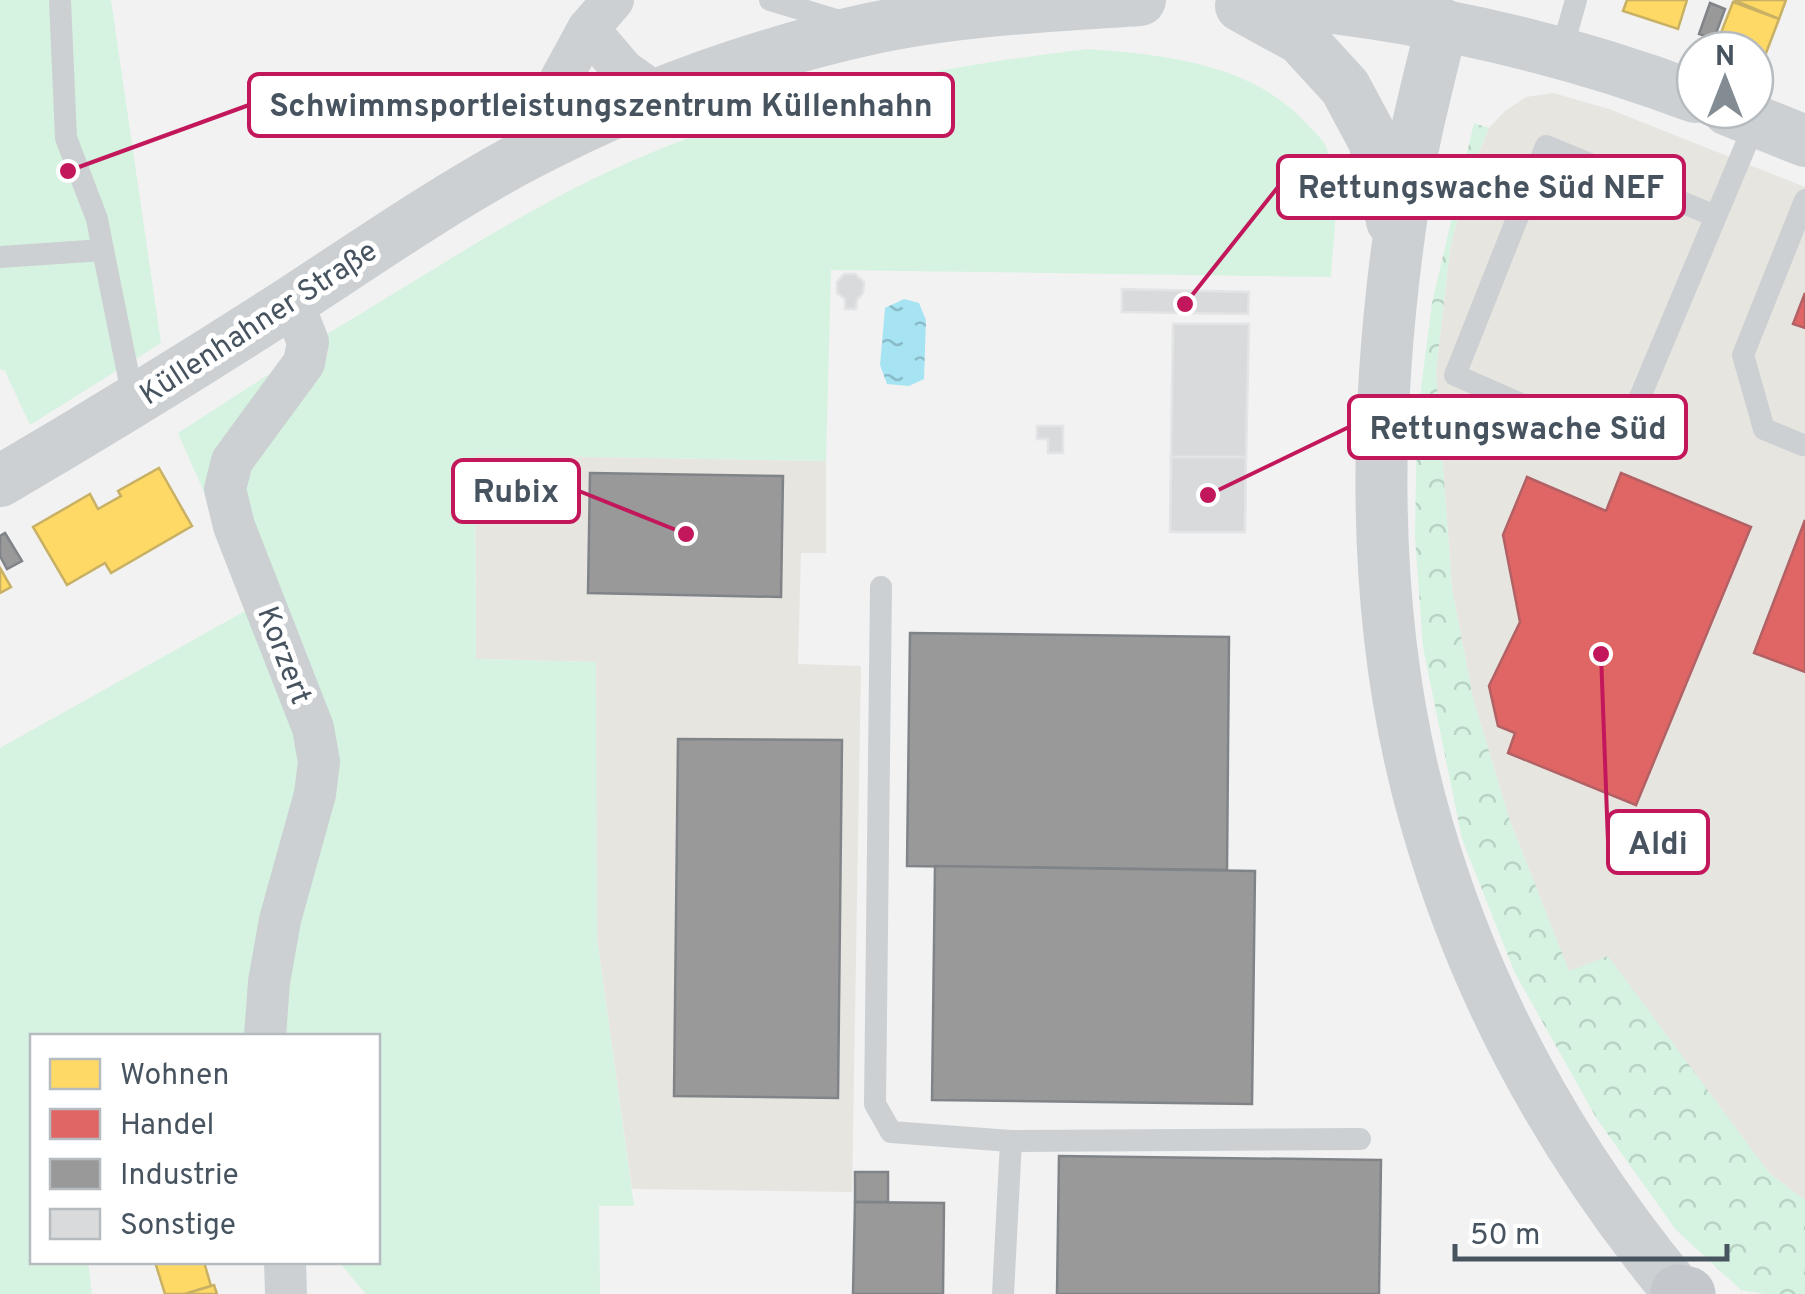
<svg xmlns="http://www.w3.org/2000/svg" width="1805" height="1294" viewBox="0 0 1805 1294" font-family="Overpass,sans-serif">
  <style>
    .commercial { fill: #e7e5e0 }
    .green { fill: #d5f3e0 }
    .forest { fill: url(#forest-crowns) }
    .water { fill: url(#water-ripples) }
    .homes { fill: #ffd966; stroke: #c8b164; stroke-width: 2.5 }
    .shops { fill: #e06666; stroke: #b26164; stroke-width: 2.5 }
    .industry { fill: #999; stroke: #808488; stroke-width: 2.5 }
    .building { fill: #d9dadc; stroke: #e3e4e5; stroke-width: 2.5 }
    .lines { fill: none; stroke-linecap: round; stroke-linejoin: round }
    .service { stroke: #cdd0d3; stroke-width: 22 }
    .minor { stroke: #cdd0d3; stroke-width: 42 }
    .tertiary { stroke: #cdd0d3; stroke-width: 52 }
    .trunk { stroke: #c4c8cc; stroke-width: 55 }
    .labels { text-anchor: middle; stroke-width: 10; stroke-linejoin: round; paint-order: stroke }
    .street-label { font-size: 30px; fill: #475460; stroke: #fff }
    .leader { fill: none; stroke: #c2185b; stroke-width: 4 }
    .callout-dot { fill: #c2185b; stroke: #fff; stroke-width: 4 }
    .callout { fill: #fff; stroke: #c2185b; stroke-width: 4 }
    .callout-label { font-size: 32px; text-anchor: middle; font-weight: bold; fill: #475460 }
  </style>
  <defs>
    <pattern id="forest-crowns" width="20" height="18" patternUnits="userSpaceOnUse" patternTransform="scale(2.5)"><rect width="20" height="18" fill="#d5f3e0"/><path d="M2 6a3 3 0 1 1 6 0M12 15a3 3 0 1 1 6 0" fill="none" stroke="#b8d2c3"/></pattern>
    <pattern id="water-ripples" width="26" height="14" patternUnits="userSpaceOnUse" patternTransform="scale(2.5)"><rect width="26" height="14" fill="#a7e4f3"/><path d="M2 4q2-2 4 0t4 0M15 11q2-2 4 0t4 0" fill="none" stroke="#8abbc8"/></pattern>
  </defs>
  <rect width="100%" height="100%" fill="#f2f2f2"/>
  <g class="commercial">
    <polygon points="1553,93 1609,109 1805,187 1805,1200 1770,1174 1569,972 1510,821 1473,698 1452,588 1436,372 1450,249 1467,181 1489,128 1505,111 1526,97"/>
    <polygon points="475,455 826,461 826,553 801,553 798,664 861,666 852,1192 632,1189 597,938 595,662 476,659"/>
  </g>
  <g class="green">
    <polygon points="0,0 111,0 161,343 30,425 5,371 0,369"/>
    <path d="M1088,49C1166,55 1251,63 1307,124C1313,131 1323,139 1326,147C1343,186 1333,236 1331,277L831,270L826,461L475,455L476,659L596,662L597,938L634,1206H599L600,1294H366L339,1262H378V1036H281L279,997L318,834L249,532L242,465L316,375L328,354L325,335C412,284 498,226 589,181C745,104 917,69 1088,49Z"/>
    <polygon points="291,360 211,508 178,433"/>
    <polygon points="254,606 309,758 254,1036 32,1036 32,1262 88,1262 92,1294 0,1294 0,748"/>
  </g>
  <polygon class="forest" points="1474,123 1489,128 1467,181 1450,249 1436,372 1452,588 1473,698 1510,821 1569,971 1608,956 1770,1174 1805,1200 1805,1294 1766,1294 1741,1290 1676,1230 1597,1119 1515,973 1462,839 1423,647 1415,537 1417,420 1432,303"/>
  <polygon class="water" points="904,299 919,303 926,320 924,379 909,386 887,384 880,365 885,308"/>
  <g class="homes">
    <polygon points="1627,0 1687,0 1678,29 1623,11"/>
    <polygon points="1734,0 1786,0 1779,19"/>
    <polygon points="1733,2 1779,19 1763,61 1755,57 1755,50 1735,50 1717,43"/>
    <polygon points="159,468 192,526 111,573 105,563 67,585 33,527 90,494 98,509 121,496 118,491"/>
    <polygon points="0,568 11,587 0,593"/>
    <polygon points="155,1262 204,1262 211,1286 185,1294 165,1294"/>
    <polygon points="214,1285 217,1294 185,1294 211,1286"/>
  </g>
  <g class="shops">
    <polygon points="1805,293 1805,328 1793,324"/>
    <polygon points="1621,473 1751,527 1636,805 1508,753 1515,733 1498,726 1489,686 1520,622 1503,535 1527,477 1606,511"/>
    <polygon points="1805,520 1805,672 1754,653"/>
  </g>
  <g class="industry">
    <polygon points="1710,3 1725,9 1714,39 1699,34"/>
    <polygon points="590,473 783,476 781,597 588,593"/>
    <polygon points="5,533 22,561 7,569 0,556 0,536"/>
    <polygon points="910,633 1229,637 1227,870 907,866"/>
    <polygon points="678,739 842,740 838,1098 674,1096"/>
    <polygon points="935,866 1255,871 1252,1104 932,1100"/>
    <polygon points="1059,1156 1381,1160 1379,1294 1057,1294"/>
    <rect x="855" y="1172" width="33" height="30"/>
    <polygon points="855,1202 944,1203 943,1294 853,1294"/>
  </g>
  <g class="building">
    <polygon points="844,274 855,274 864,282 863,293 857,300 856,309 845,309 845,299 837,293 837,282"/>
    <polygon points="1122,289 1249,292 1248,314 1122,312"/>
    <polygon points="1173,324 1249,324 1246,457 1171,457"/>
    <polygon points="1037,426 1063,426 1063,453 1048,453 1048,439 1037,439"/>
    <polygon points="1171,457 1246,457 1245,532 1170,532"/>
  </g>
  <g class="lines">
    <g class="service">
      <polyline points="60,0 66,138 97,219 103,250"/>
      <polyline points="770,0 843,22"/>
      <polyline points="1561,53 1576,0"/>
      <polyline points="1715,216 1546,146 1455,375 1619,447 1756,121"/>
      <polyline points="0,257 103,250 134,403"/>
      <polyline points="1803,445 1764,429 1743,355 1805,200"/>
      <polyline points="881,587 875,1104 891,1132 1011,1141 1003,1294"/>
      <polyline points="1011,1141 1360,1139"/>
    </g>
    <g class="minor">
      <polyline points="588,29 623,70 658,95"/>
      <polyline points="516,161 588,29 613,0"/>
      <polyline points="265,1036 269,982 280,920 315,794 319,762 313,728 234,526 225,489 232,461 304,363 308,342 292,301"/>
      <polyline points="285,1262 286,1294"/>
    </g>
    <g class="tertiary">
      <path d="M1260,0C1409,13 1555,44 1695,97"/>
      <polyline points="1241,6 1301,39 1345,87 1374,141 1392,221"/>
      <path d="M1442,24C1429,80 1413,137 1405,194C1373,400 1368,623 1427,825C1477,998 1565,1156 1680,1294"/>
      <polyline points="1728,110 1805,141"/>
      <path d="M0,481C92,427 182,372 271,315C352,263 431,207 515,161C625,102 747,56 869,29C958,10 1049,6 1140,0"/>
    </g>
    <polyline class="trunk" points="1678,1292 1688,1294"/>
  </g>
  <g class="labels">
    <g class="street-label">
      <text transform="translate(258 322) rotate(-33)" y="10">Küllenhahner Straße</text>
      <text transform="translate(285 655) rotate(69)" y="10">Korzert</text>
    </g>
  </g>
  <path class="leader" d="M68 171L249 105M1185 304L1278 187M1208 495L1349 427M686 534L579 491M1601 654L1608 842"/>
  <g class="callout-dot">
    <circle cx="68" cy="171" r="10"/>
    <circle cx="1185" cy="304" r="10"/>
    <circle cx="1208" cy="495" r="10"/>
    <circle cx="686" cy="534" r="10"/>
    <circle cx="1601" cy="654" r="10"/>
  </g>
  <g class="callout">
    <rect x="249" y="74" width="704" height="62" rx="10"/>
    <rect x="1278" y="156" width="406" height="62" rx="10"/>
    <rect x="1349" y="396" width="337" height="62" rx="10"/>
    <rect x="453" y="460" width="126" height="62" rx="10"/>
    <rect x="1608" y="811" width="100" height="62" rx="10"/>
  </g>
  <g class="callout-label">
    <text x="601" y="116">Schwimmsportleistungszentrum Küllenhahn</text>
    <text x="1481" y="198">Rettungswache Süd NEF</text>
    <text x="1518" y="439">Rettungswache Süd</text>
    <text x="516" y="502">Rubix</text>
    <text x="1658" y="854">Aldi</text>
  </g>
  <rect x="30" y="1034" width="350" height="230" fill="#ffffff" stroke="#b5bbbf" stroke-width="2.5"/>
  <rect x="50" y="1059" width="50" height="30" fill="#ffd966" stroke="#b5bbbf" stroke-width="2.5"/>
  <text x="120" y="1084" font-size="30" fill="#475460">Wohnen</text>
  <rect x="50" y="1109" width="50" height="30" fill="#e06666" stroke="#b5bbbf" stroke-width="2.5"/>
  <text x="120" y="1134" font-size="30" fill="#475460">Handel</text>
  <rect x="50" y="1159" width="50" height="30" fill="#999999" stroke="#b5bbbf" stroke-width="2.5"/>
  <text x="120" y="1184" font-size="30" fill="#475460">Industrie</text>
  <rect x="50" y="1209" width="50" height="30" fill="#d9dadc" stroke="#b5bbbf" stroke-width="2.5"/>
  <text x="120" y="1234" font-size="30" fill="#475460">Sonstige</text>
  <g transform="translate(1725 80)"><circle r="48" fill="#ffffff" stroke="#b5bbbf" stroke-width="2.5"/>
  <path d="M0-8L18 38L0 25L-18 38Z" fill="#838b93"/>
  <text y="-15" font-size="28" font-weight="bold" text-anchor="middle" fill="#475460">N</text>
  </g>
  <path d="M1455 1244v15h272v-15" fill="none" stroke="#475460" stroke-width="5"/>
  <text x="1470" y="1244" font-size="30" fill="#475460" stroke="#ffffff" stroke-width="8" paint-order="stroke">50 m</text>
</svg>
